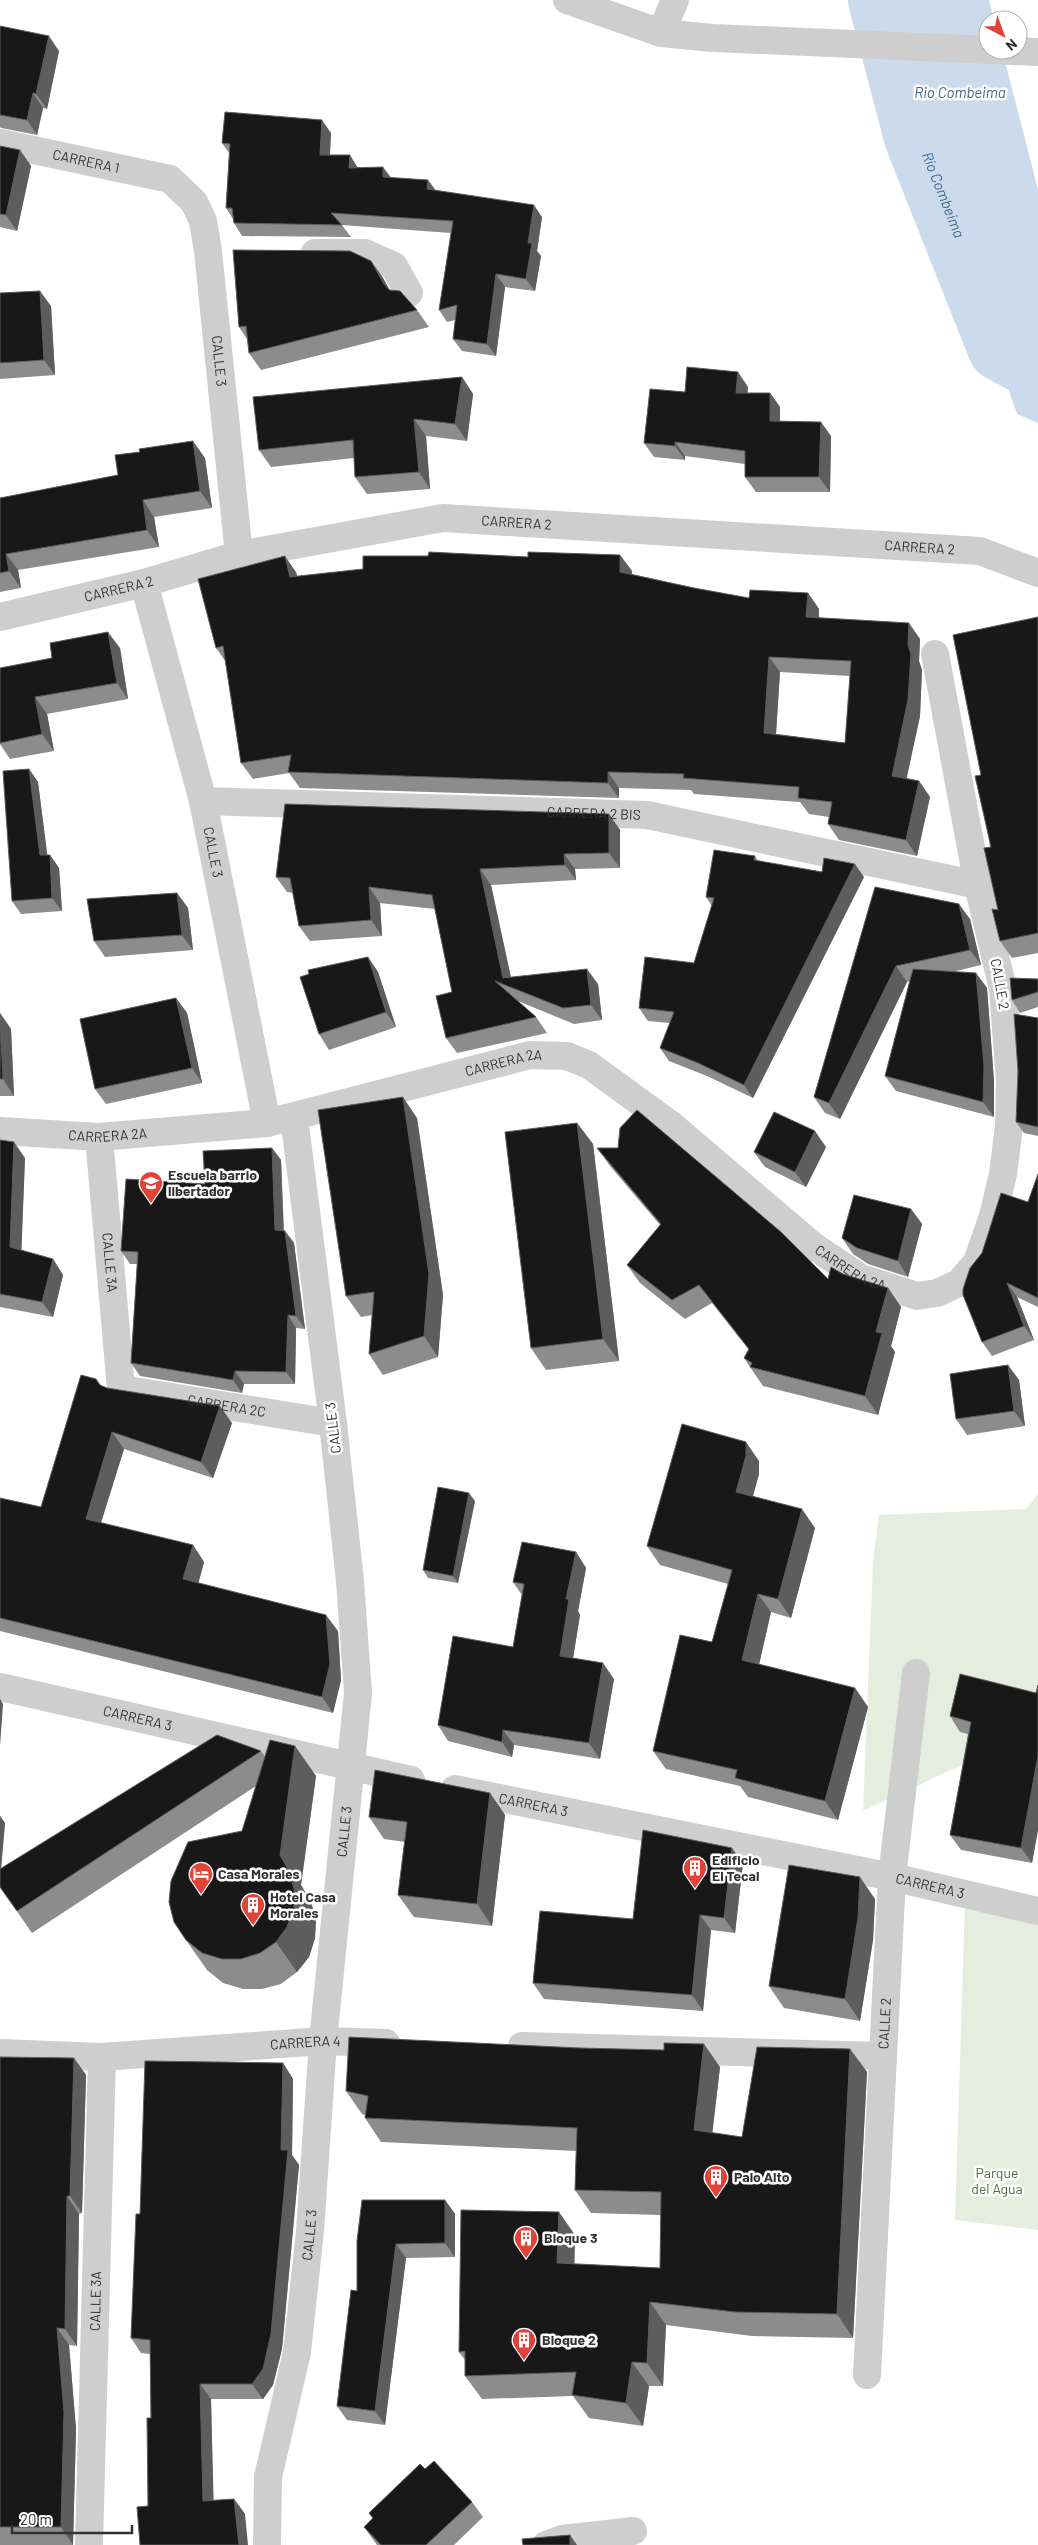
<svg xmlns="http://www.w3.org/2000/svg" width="1038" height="2545" viewBox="0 0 1038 2545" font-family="Barlow,sans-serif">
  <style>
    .green { fill: #e5eddf }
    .water { fill: #ccdbec }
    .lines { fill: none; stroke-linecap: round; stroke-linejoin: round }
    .river { stroke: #ccdbec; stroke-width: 72 }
    .minor { stroke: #cecece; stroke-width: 28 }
    .wall { fill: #8c8c8c; fill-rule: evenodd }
    .shaded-wall { fill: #5d5d5d }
    .building { fill: #181818; stroke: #5d5d5d; fill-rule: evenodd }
    .labels { text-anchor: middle; stroke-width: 5; stroke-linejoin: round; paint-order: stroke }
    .street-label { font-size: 14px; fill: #313131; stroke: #fff }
    .poi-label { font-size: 14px; font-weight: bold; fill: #313131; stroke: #fff; text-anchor: start }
    .park-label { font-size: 14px; fill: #4e6c3e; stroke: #fff }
    .water-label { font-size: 15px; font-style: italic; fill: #406791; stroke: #fff }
  </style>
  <rect width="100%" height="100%" fill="#fff"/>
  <g class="green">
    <polygon points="1038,1494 1038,1710 1017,1739 863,1811 873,1562 879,1515 1026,1509"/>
    <polygon points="965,1900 1038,1919 1038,2230 955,2220"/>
  </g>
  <polygon class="water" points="873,0 989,0 994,20 988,20 988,50 1002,50 1038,189 1038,423 1017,414"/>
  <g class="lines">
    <path class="river" id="s1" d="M884,0L920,137L1003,346L1038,365"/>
    <g class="minor">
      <polyline points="567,0 661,33 713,38 1038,52"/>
      <polyline points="661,33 675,0"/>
      <path id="s2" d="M0,143L170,179L194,202L203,221L208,251L239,555"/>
      <polyline points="315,253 365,253 394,266 409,293"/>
      <path id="s3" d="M144,583L203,801L267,1123"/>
      <path id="s4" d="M0,617L144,583L239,555L443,518L980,551L1038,573"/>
      <path id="s5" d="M203,801L647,815L978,885"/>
      <path id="s6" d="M0,1131L99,1137L267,1123L530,1055L567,1056L589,1065L670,1124L812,1245L861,1278L917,1296L937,1293L959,1283L977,1262L993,1216L1003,1174L1009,1126L1010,1081L1003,989L978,885L935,654"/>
      <path id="s7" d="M99,1137L121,1389L333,1423"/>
      <path id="s8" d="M0,1687L411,1780"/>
      <path id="s9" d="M455,1789L892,1877L1038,1911"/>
      <polyline points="522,2046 882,2056"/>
      <path id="s10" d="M0,2053L102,2057L323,2041L386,2043"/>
      <path id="s11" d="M867,2375L892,1877L916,1673"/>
      <path id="s12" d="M89,2545L102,2057"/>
      <path id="s13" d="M267,2545L268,2477L297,2352L310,2231L323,2041L358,1693L350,1581L333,1423L294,1117"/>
      <polyline points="546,2545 562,2539 633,2531"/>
    </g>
  </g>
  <g class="wall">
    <polygon points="0,26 59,51 47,109 43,108 37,135 1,128 0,127"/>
    <polygon points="331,133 330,155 358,167 435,190 542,217 537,251 541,256 535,291 505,287 496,356 462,351 453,339 455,320 447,322 439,310 451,233 342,225 351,237 242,236 234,223 233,219 226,208 229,153 222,143"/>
    <polygon points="0,146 20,150 31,166 17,231 0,227"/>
    <polygon points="371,261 383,278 389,289 417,310 429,327 261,370 249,353 247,339 239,327"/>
    <polygon points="0,293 51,306 55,375 0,379"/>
    <polygon points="462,377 473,394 467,441 426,436 430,489 367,494 355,477 354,458 271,467 259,450"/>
    <polygon points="748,387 747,393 770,393 780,407 780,421 831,436 830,492 756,492 745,477 745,464 685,456 685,460 654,457 644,443 685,392"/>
    <polygon points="205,458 212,508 154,517 159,547 18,570 21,588 0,592 0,498"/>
    <path d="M620,555L632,571V574L694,588L749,598L808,593L819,609V618L920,639L919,661L922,670L920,716L906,778L919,781L930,797L917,856L839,840L828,824L829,817L809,814L800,802L694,794L691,790L619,788V798L300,788L289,773L253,779L241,763L226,662L216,648L296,572L297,576L528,557ZM780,672L850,676L845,743L776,734Z"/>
    <polygon points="1038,617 1038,953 1012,958 1000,941 998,910 981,775"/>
    <polygon points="120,648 128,699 47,714 54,751 10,759 0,744 0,668"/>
    <polygon points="29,769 38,782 47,855 50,855 59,868 62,911 21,914 12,901"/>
    <polygon points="609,814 620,830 620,868 575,869 576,880 491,885 511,977 598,984 602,1020 574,1024 518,1001 536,1017 547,1033 457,1053 446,1038 452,992 435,909 380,903 382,936 310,941 299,926 293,893 287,892 276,877"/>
    <polygon points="755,856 758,861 822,872 864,877 753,1098 707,1076 669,1061 660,1048 670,1023 648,1021 639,1008 694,963 712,906 706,897"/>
    <polygon points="875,887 970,919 981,965 952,972 976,973 987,988 994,1081 994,1117 896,1091 885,1076 910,981 907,982 840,1119 825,1113 814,1097"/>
    <polygon points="177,893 188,908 193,950 105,957 94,941"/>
    <polygon points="368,957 378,972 396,1027 329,1050 319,1034"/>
    <polygon points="1038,979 1038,1007 1020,1013 1012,1000"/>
    <polygon points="176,998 187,1013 202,1083 106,1104 95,1089"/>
    <polygon points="0,1013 11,1029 14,1096 0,1096"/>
    <polygon points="1038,1018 1038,1136 1024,1133 1016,1122"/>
    <polygon points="417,1118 443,1295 438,1357 383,1375 369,1354 372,1315 361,1317 346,1296"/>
    <polygon points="577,1123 593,1144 619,1361 546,1370 531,1348"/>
    <polygon points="0,1140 25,1158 21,1250 53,1259 63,1275 53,1317 0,1307"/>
    <polygon points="826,1147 806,1187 765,1167 754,1152"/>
    <polygon points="272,1148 281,1160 284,1230 294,1243 305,1329 296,1328 295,1384 244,1384 242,1393 140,1376 131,1363 137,1264 130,1264 121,1251 205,1184"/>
    <polygon points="597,1148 828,1279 843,1274 888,1288 901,1307 891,1346 895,1352 878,1415 763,1386 744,1358 749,1350 712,1303 685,1319 640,1283 627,1265 660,1225 610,1166"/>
    <polygon points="1038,1174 1038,1307 1017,1297 1034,1340 992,1356 982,1342 1028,1202"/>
    <polygon points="911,1209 922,1224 908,1277 868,1264 853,1254 842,1238"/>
    <polygon points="1008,1365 1019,1380 1025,1426 967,1435 956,1419"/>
    <polygon points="107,1388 232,1423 213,1478 124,1449 101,1523 193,1545 204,1562 198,1583 338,1631 341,1680 333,1713 0,1631 0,1498 41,1507"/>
    <polygon points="759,1461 759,1474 753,1496 815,1528 791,1618 771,1612 759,1664 855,1688 868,1707 838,1820 748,1797 740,1786 666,1769 653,1751 712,1642 728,1584 660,1565 647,1546"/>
    <polygon points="475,1501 458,1583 428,1578 423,1570"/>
    <polygon points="576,1552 586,1568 578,1611 580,1615 573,1658 614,1679 600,1759 514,1745 512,1757 448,1741 438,1725 513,1647 522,1595 513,1582"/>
    <polygon points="1038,1685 1038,1830 1032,1863 961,1850 950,1835 968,1734 960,1732 950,1716 1036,1693"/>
    <polygon points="295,1746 316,1776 301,1885 311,1902 316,1919 315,1938 309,1957 297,1972 281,1984 262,1989 243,1989 223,1983 207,1970 186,1940 242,1831 256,1786 32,1933 0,1887 0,1816 5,1823 1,1869 261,1751 265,1757"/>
    <polygon points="490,1793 505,1815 492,1926 414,1917 398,1895 405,1842 384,1839 369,1817"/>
    <polygon points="743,1863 735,1933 711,1930 703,2011 544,1999 533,1983"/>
    <polygon points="875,1899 873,1940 860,2021 784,2008 769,1986"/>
    <polygon points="850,2049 867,2072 853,2338 752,2336 666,2325 663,2386 649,2386 643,2426 589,2418 573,2396 482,2399 465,2376 465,2360 459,2352 575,2235 574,2264 660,2268 661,2215 591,2213 575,2190 576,2151 381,2142 365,2118 365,2115 362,2114 346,2091 720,2067 712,2133 742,2137"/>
    <polygon points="0,2057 74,2058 86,2075 82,2213 79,2214 77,2346 69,2345 76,2429 73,2545 0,2545"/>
    <polygon points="283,2063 293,2079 292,2155 299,2165 282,2349 273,2385 263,2399 211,2399 213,2501 234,2499 245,2514 148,2506 151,2418 150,2354 141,2353 131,2338 140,2214"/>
    <polygon points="445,2200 455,2214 455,2257 406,2258 385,2425 347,2420 337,2406 357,2291 357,2241"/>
    <polygon points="425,2469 472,2502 483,2517 454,2545 377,2545 364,2527 373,2519 369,2513"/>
  </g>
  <g class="shaded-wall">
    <polygon points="49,36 59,51 47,109 36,94"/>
    <polygon points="33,93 43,108 37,135 27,120"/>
    <polygon points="322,120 331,133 329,168 320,155"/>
    <polygon points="20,150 31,166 17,231 6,215"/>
    <polygon points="350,155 358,168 349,168"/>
    <polygon points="383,167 392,179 383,177"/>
    <polygon points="428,180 437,192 427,189"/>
    <polygon points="534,205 542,217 537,251 541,256 535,291 526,279 528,243"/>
    <polygon points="371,261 383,278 396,301 384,284"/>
    <polygon points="496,274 505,287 496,356 487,344"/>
    <polygon points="40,291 51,306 55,375 44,360"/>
    <polygon points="738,372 748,387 746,408 736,393"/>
    <polygon points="462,377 473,394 467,441 455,424"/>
    <polygon points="770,393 780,407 780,435 770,421"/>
    <polygon points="414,419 426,436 430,489 419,472"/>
    <polygon points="821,422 831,436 830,492 819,477"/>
    <polygon points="193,441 205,458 212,508 200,491"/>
    <polygon points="675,442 685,456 685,460 675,446"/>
    <polygon points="143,500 154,517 159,547 147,530"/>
    <polygon points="6,554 18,570 21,588 9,571"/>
    <polygon points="620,555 632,571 631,588 620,572"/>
    <polygon points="285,556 296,572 302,593 290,577"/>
    <polygon points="808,593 819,609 818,633 806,617"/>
    <polygon points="909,623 920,639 919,661 922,670 920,716 904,791 892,776 908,645"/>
    <polygon points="108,632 120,648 128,699 117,683"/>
    <polygon points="769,657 780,672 775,749 764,733"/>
    <polygon points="35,697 47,714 54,751 42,734"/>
    <polygon points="29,769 38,782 49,868 40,855"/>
    <polygon points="608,772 619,788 619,798 608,783"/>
    <polygon points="919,781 930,797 917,856 906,840"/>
    <polygon points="609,814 620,830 620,868 609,853"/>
    <polygon points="564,854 575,869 576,880 565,865"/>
    <polygon points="50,855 59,868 62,911 52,898"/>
    <polygon points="855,864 864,877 753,1098 744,1085"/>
    <polygon points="480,869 491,885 513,988 503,978"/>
    <polygon points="369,887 380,903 382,936 371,920"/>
    <polygon points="177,893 188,908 193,950 182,935"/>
    <polygon points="959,904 970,919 981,965 970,950"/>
    <polygon points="368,957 378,972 396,1027 386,1012"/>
    <polygon points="896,966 907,982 840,1119 829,1103"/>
    <polygon points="587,969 598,984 602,1020 591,1005"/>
    <polygon points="976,973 987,988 994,1081 994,1117 983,1102"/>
    <polygon points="176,998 187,1013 202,1083 192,1068"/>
    <polygon points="0,1013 11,1029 14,1096 3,1079"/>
    <polygon points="403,1097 417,1118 443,1295 438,1357 424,1336"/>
    <polygon points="577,1123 593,1144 619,1361 603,1339"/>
    <polygon points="815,1131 826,1147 806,1187 795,1172"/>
    <polygon points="14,1142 25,1158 21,1262 10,1247"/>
    <polygon points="272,1148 281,1160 284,1243 275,1230"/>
    <polygon points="911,1209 922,1224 908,1277 898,1261"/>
    <polygon points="285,1231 294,1243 305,1329 296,1316"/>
    <polygon points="53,1259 63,1275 53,1317 42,1302"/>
    <polygon points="1007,1283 1017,1297 1034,1340 1024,1326"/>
    <polygon points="888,1288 901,1307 891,1346 895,1352 878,1415 865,1396 876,1332"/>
    <polygon points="288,1315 296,1328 295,1384 286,1372"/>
    <polygon points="1008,1365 1019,1380 1025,1426 1014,1411"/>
    <polygon points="235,1371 244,1384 242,1393 233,1380"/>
    <polygon points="220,1406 232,1423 213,1478 201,1462"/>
    <polygon points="112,1432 124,1449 97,1535 86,1519"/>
    <polygon points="746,1442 759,1461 759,1474 749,1510 736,1492"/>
    <polygon points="469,1493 475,1501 458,1583 453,1576"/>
    <polygon points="802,1509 815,1528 791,1618 778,1599"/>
    <polygon points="193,1545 204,1562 195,1596 183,1579"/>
    <polygon points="576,1552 586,1568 578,1611 580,1615 571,1671 560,1656 566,1599"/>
    <polygon points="758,1594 771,1612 756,1678 742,1660"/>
    <polygon points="326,1615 338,1631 341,1680 333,1713 322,1697"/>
    <polygon points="603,1663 614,1679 600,1759 589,1743"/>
    <polygon points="855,1688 868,1707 838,1820 825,1801"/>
    <polygon points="0,1699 3,1704 0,1746"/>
    <polygon points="503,1730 514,1745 512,1757 502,1742"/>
    <polygon points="295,1746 316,1776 301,1885 311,1902 316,1919 315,1938 309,1957 297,1972 276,1942 280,1855"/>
    <polygon points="1038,1756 1038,1830 1032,1863 1021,1848"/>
    <polygon points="490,1793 505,1815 492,1926 477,1904"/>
    <polygon points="0,1816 5,1823 0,1880"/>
    <polygon points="732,1848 743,1863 735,1933 724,1918"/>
    <polygon points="860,1877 875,1899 873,1940 860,2021 845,1999"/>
    <polygon points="700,1915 711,1930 703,2011 692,1995"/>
    <polygon points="704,2044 720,2067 710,2154 694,2130"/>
    <polygon points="850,2049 867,2072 853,2338 837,2314"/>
    <polygon points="74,2058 86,2075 82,2213 70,2196"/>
    <polygon points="283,2063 293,2079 292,2155 299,2165 282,2349 273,2385 263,2399 252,2384 281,2150"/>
    <polygon points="67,2196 79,2214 77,2346 65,2329"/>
    <polygon points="445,2200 455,2214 455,2257 445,2243"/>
    <polygon points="559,2212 575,2235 574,2286 557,2263"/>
    <polygon points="396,2244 406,2258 385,2425 375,2411"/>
    <polygon points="650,2302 666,2325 663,2386 647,2363"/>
    <polygon points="57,2328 69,2345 76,2429 73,2545 61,2527"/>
    <polygon points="632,2362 649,2386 643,2426 626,2403"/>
    <polygon points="200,2384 211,2399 214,2517 203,2501"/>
    <polygon points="234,2499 245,2514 248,2545 239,2545"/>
    <polygon points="570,2535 577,2545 570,2545"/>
  </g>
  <g class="building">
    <polygon points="0,26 49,36 36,94 33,93 27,120 0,115"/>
    <polygon points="225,112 322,120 320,155 350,155 349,168 383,167 383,177 428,180 427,189 534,205 528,243 532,243 526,279 496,274 487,344 453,339 457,305 439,310 453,221 331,213 342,225 234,223 232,208 226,208 230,144 222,143"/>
    <polygon points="0,146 20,150 6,215 0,214"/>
    <polygon points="233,250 350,251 371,261 384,284 389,290 400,291 417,310 249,353 246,326 239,327"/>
    <polygon points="40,291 44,360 0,363 0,293"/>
    <polygon points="687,367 738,372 736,393 770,393 770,421 821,422 819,477 745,477 745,451 675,442 675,446 644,443 650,389 685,392"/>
    <polygon points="462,377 455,424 414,419 419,472 355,477 353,440 259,450 253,397"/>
    <polygon points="193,441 200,491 143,500 147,530 6,554 9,571 0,573 0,498 118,475 115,455 140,452 139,449"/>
    <path d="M429,552L528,557V552L620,555V572L694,588L749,598L750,590L808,593L806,617L909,623L908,645L911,654L908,700L892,776L919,781L906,840L828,824L832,802L798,798L799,787L683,778L684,774L608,772V783L288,772L291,755L241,763L223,646L216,648L198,579L285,556L290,577L363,569V556H428ZM769,657L851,661L845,743L764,733Z"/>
    <polygon points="1038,617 1038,933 1000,941 992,909 998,910 984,848 991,847 975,776 981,775 953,635"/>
    <polygon points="108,632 117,683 35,697 42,734 0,743 0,668 52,658 50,643"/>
    <polygon points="29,769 40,855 50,855 52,898 12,901 3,771"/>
    <polygon points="285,804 609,814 609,853 564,854 565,865 480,869 503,978 587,969 591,1005 563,1008 495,981 536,1017 446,1038 436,996 452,992 432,895 369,887 371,920 299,926 290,878 276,877"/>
    <polygon points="714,850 755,856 754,860 822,872 824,858 855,864 744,1085 698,1063 660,1048 674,1012 639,1008 645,957 694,963 714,898 706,897"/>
    <polygon points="875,887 959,904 970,950 896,966 829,1103 814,1097"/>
    <polygon points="177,893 182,935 94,941 87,899"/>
    <polygon points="368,957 386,1012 319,1034 300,977 309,974 308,970"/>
    <polygon points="913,969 976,973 984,1066 983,1102 885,1076"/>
    <polygon points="1010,978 1038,979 1038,992 1012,1000"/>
    <polygon points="176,998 192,1068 95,1089 80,1019"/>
    <polygon points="1014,1014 1038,1018 1038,1127 1016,1122 1018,1071"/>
    <polygon points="0,1020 3,1079 0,1079"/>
    <polygon points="403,1097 429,1274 424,1336 369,1354 374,1292 346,1296 318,1110"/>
    <polygon points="637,1110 781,1232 828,1279 831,1267 843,1274 888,1288 876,1332 882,1333 865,1396 750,1367 752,1363 744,1358 749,1349 699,1285 672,1300 627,1265 661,1224 597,1148 618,1148 620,1128"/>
    <polygon points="774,1112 815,1131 795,1172 754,1152"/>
    <polygon points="577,1123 603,1339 531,1348 505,1132"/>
    <polygon points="0,1140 14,1142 10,1247 53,1259 42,1302 0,1294"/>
    <polygon points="272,1148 275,1230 285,1231 296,1316 288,1315 286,1372 235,1371 233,1380 131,1363 138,1252 121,1251 126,1179 205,1184 203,1151"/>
    <polygon points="1038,1174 1038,1298 1007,1283 1024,1326 982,1342 963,1295 963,1289 970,1268 982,1253 1001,1193 1028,1202"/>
    <polygon points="854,1195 911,1209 898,1261 857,1248 842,1238"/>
    <polygon points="1008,1365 1014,1411 956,1419 950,1374"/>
    <polygon points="81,1375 96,1379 100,1385 107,1388 220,1406 201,1462 112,1432 86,1519 193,1545 183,1579 326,1615 330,1664 322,1697 0,1618 0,1498 41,1507"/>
    <polygon points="682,1424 746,1442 746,1456 736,1492 802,1509 778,1599 758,1594 742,1660 855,1688 825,1801 735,1778 737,1770 653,1751 680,1635 712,1642 732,1570 647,1546"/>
    <polygon points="438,1487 469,1493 453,1576 423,1570"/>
    <polygon points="522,1542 576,1552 566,1599 569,1599 560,1656 603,1663 589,1743 503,1730 502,1742 438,1725 453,1636 513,1647 524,1584 513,1582"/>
    <polygon points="960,1674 1036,1693 1038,1685 1038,1756 1021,1848 950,1835 971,1722 950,1716"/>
    <polygon points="217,1735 261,1751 17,1911 0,1887 0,1869"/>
    <polygon points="270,1740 295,1746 280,1855 289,1871 294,1889 294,1908 287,1927 276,1942 260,1953 241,1959 222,1959 202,1953 186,1940 174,1922 169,1902 171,1881 188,1842 242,1831"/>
    <polygon points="375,1770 490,1793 477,1904 398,1895 407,1822 369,1817"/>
    <polygon points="643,1830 732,1848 724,1918 700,1915 692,1995 533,1983 540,1911 633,1919"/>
    <polygon points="789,1865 860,1877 858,1918 845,1999 769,1986"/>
    <polygon points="349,2037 580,2048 664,2050 664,2043 704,2044 694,2130 742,2137 757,2047 850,2049 837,2314 735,2312 650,2302 647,2363 632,2362 626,2403 572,2395 576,2372 465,2376 465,2351 459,2352 461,2210 559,2212 557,2263 660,2268 661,2192 575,2190 577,2128 365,2118 368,2096 346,2091"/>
    <polygon points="0,2057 74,2058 70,2196 67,2196 65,2329 57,2328 64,2412 61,2527 0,2527"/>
    <polygon points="145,2061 283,2063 281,2150 288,2150 271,2334 263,2369 252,2384 200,2384 203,2501 234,2499 239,2545 140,2545 137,2507 148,2506 147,2418 151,2418 150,2340 131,2338 136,2214 140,2214"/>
    <polygon points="362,2200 445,2200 445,2243 396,2244 375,2411 337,2406 351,2290 357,2291 357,2241"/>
    <polygon points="434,2461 472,2502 426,2545 381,2545 364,2527 373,2518 369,2513 420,2464 425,2469"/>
    <polygon points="570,2535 570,2545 523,2545 522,2539"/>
  </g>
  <defs>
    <g id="school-pin" transform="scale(1.25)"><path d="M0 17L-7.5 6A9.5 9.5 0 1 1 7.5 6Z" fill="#e14339" stroke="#fff"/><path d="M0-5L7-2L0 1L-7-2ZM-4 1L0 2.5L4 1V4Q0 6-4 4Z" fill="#fff"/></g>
    <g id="building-pin" transform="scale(1.25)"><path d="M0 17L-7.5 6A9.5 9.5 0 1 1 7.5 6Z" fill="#e14339" stroke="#fff"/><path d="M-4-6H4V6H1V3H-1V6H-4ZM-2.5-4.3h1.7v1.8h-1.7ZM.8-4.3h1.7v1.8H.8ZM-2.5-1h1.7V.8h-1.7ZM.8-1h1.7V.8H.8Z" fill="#fff"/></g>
    <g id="hotel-pin" transform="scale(1.25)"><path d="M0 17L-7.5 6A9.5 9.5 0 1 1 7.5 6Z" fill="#e14339" stroke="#fff"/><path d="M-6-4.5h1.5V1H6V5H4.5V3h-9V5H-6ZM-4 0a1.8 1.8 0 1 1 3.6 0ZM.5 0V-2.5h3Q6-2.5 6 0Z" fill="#fff"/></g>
  </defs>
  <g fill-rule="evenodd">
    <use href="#school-pin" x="151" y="1183"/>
    <use href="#building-pin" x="695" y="1868"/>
    <use href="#hotel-pin" x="201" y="1874"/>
    <use href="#building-pin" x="253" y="1905"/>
    <use href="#building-pin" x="716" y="2177"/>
    <use href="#building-pin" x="526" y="2238"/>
    <use href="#building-pin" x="524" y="2340"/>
  </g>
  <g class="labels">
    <g class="street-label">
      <text dy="5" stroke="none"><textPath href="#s2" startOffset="88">CARRERA 1</textPath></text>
      <text dy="5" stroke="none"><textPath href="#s2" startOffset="369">CALLE 3</textPath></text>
      <text dy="5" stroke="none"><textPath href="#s4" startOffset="528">CARRERA 2</textPath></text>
      <text dy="5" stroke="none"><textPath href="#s4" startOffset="932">CARRERA 2</textPath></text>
      <text dy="5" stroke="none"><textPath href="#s4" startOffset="122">CARRERA 2</textPath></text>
      <text dy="5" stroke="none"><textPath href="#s5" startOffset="391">CARRERA 2 BIS</textPath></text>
      <text dy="5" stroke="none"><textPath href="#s3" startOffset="278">CALLE 3</textPath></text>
      <text transform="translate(1000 984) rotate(80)" y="5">CALLE 2</text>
      <text dy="5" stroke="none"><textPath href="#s6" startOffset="512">CARRERA 2A</textPath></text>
      <text dy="5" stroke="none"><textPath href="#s6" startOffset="108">CARRERA 2A</textPath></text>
      <text dy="5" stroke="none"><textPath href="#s7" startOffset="126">CALLE 3A</textPath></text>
      <text dy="5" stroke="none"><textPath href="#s6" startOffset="932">CARRERA 2A</textPath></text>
      <text dy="5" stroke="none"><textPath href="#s7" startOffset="360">CARRERA 2C</textPath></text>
      <text transform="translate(333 1428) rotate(-97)" y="5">CALLE 3</text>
      <text dy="5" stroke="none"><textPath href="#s8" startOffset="141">CARRERA 3</textPath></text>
      <text dy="5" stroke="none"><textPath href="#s9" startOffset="80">CARRERA 3</textPath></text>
      <text dy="5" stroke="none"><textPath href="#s13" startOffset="719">CALLE 3</textPath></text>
      <text dy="5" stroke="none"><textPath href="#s9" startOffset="485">CARRERA 3</textPath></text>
      <text dy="5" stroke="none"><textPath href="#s11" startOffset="352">CALLE 2</textPath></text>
      <text dy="5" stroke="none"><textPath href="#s10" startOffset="306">CARRERA 4</textPath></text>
      <text dy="5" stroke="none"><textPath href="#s13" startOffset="314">CALLE 3</textPath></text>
      <text dy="5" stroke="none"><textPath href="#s12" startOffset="244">CALLE 3A</textPath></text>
    </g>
    <g class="poi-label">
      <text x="168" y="1180">Escuela barrio<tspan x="168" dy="16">libertador</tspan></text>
      <text x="712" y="1865">Edificio<tspan x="712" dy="16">El Tecal</tspan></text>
      <text x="218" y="1879">Casa Morales</text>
      <text x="270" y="1902">Hotel Casa<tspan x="270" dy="16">Morales</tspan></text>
      <text x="734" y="2182">Palo Alto</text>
      <text x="544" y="2243">Bloque 3</text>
      <text x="542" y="2345">Bloque 2</text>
    </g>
    <g class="park-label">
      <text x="997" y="2178">Parque<tspan x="997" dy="16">del Agua</tspan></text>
    </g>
    <g class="water-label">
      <text x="960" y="98">Rio Combeima</text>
      <text dy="5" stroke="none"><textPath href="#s1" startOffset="204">Río Combeima</textPath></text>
    </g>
  </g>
  <g transform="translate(1003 35) rotate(139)"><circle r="24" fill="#ffffff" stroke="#adadad"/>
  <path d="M0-4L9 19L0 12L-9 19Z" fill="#e14339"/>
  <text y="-8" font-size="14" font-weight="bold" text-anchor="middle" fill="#313131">N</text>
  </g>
  <path d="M12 2525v8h120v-8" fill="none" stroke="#313131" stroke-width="2.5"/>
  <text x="20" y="2525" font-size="15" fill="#313131" stroke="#ffffff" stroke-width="4" paint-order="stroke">20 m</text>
</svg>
